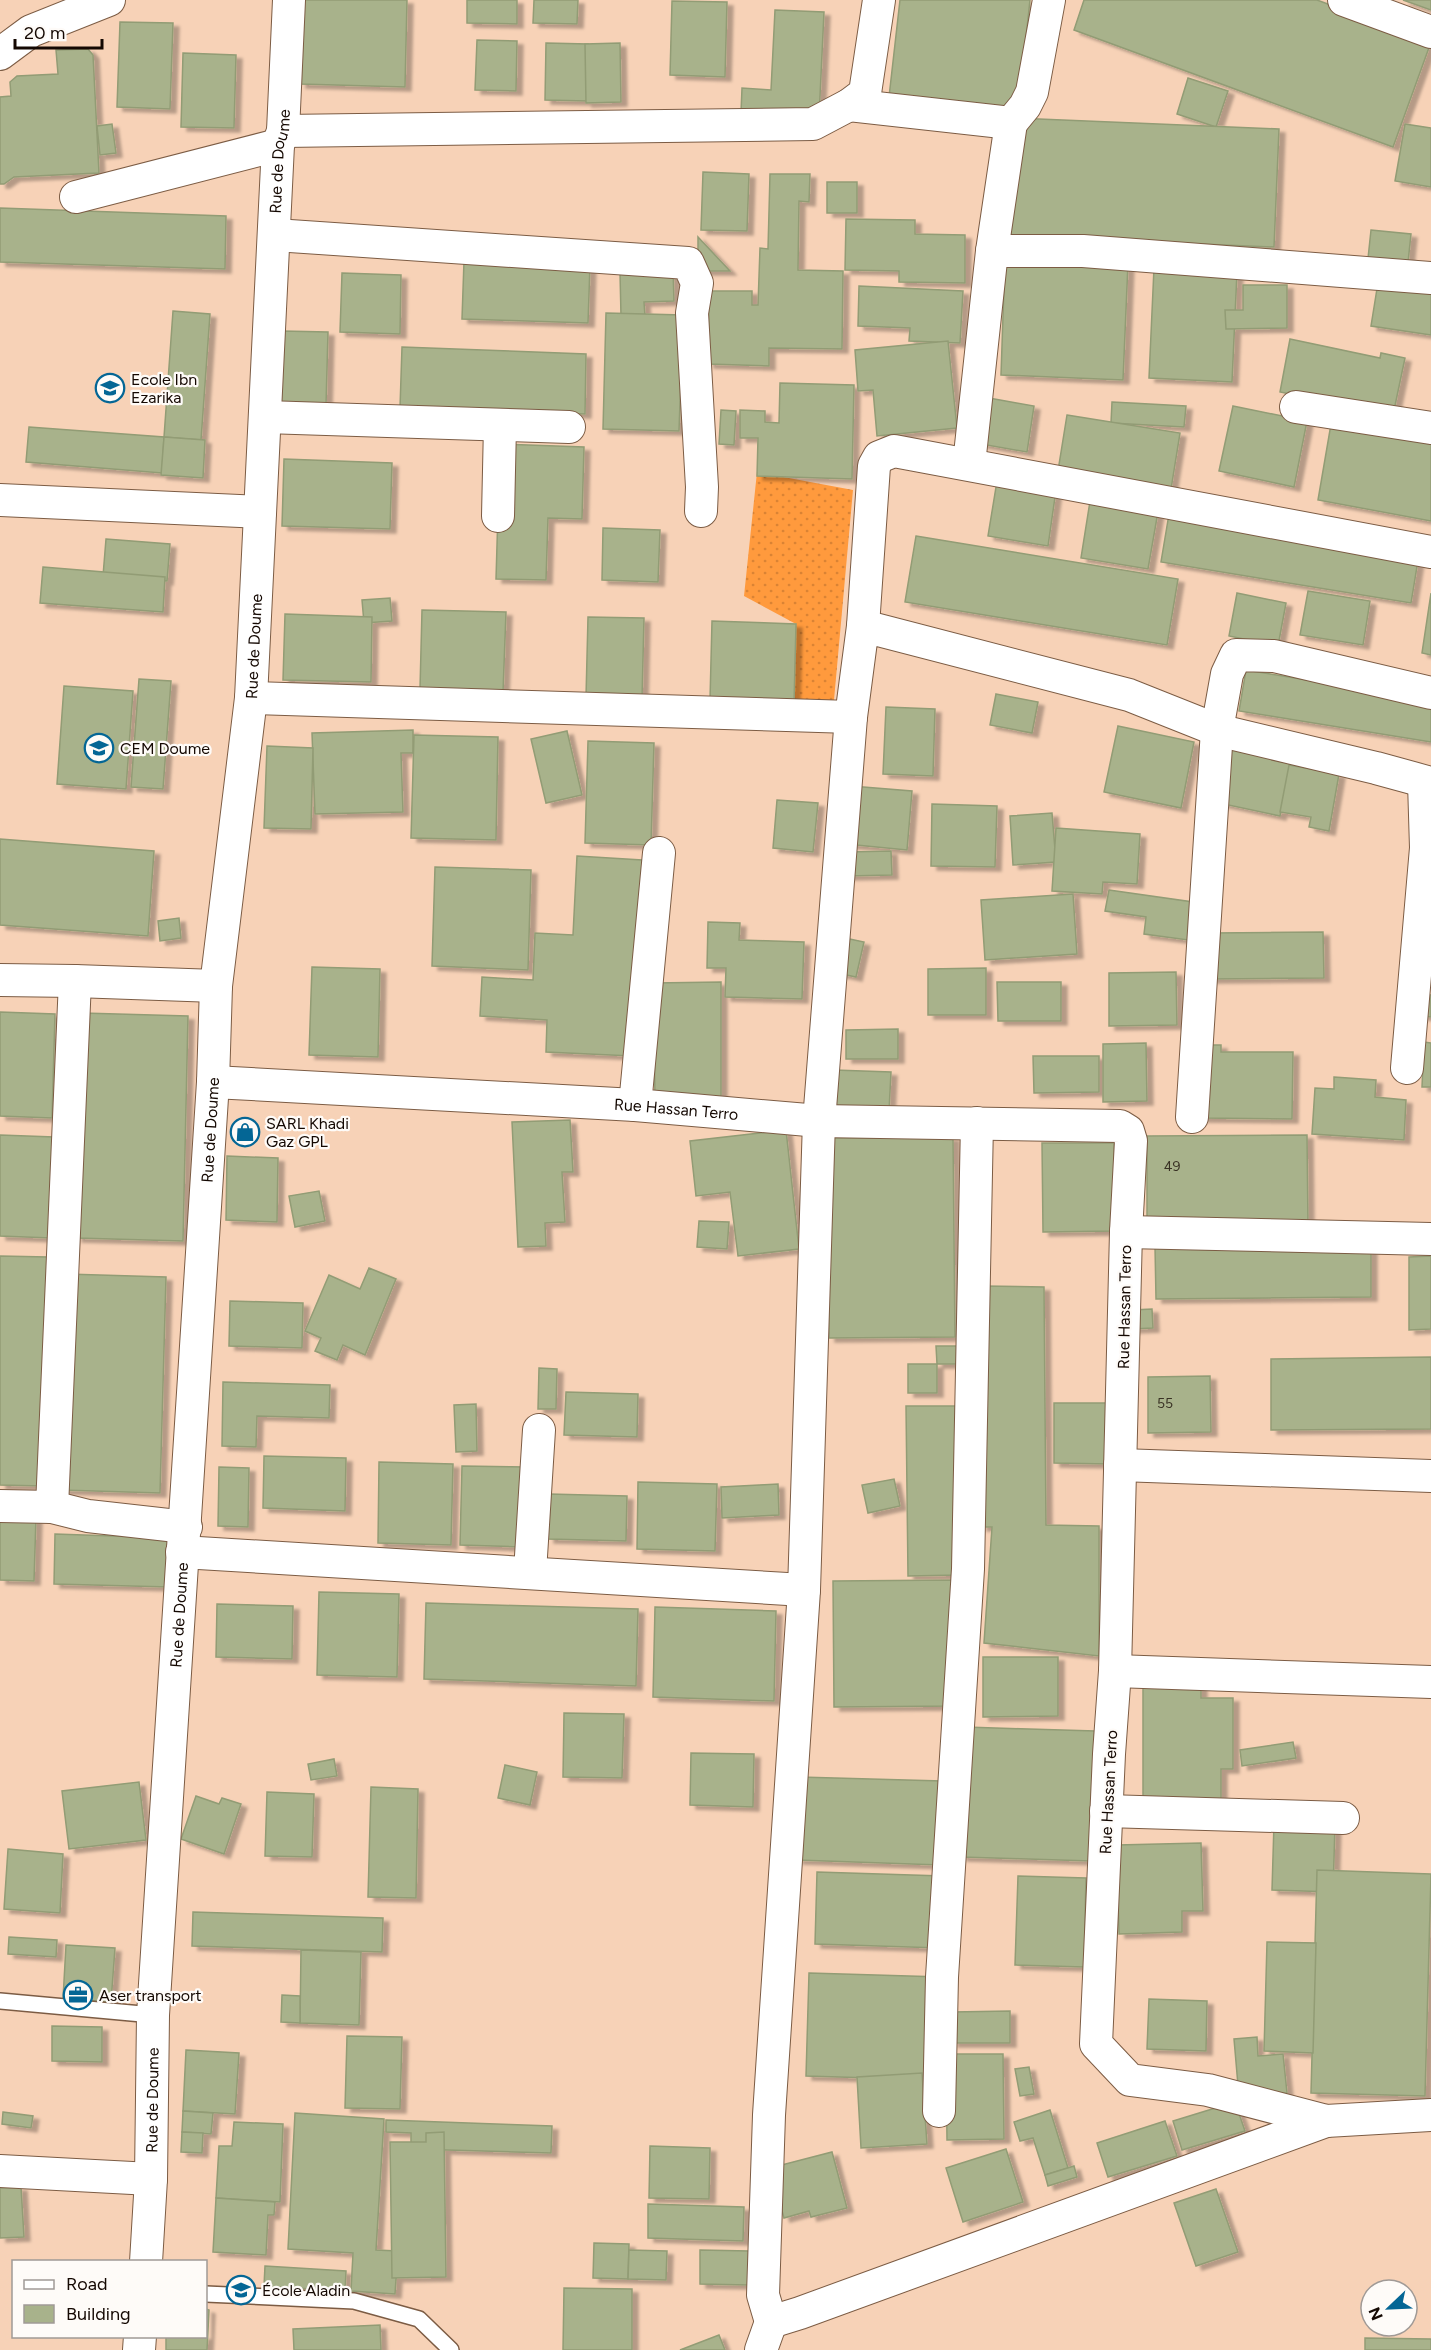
<svg xmlns="http://www.w3.org/2000/svg" width="1431" height="2350" viewBox="0 0 1431 2350" font-family="Figtree,sans-serif">
  <style>
    .grass { fill: url(#grass-dots) }
    .building { fill: #a8b28b; stroke: #929c75; stroke-width: 1.5; filter: url(#shadow) }
    .lines { fill: none; stroke-linecap: round; stroke-linejoin: round }
    .service-casing { stroke: #7c5c44; stroke-width: 18 }
    .minor-casing { stroke: #7c5c44; stroke-width: 34 }
    .service { stroke: #fff; stroke-width: 15 }
    .minor { stroke: #fff; stroke-width: 32 }
    .labels { text-anchor: middle; stroke-width: 4.5; stroke-linejoin: round; paint-order: stroke }
    .number-label { font-size: 14px; fill: #393224 }
    .street-label { font-size: 16px; fill: #140802; stroke: #fefbf8 }
    .poi-label { font-size: 16px; fill: #140802; stroke: #fefbf8; text-anchor: start }
  </style>
  <defs>
    <pattern id="grass-dots" width="8" height="8" patternUnits="userSpaceOnUse" patternTransform="scale(1.5)"><rect width="8" height="8" fill="#ff9a3d"/><path d="M2 2h.1M6 6h.1" fill="none" stroke="#da8334" stroke-width="1.8" stroke-linecap="round"/></pattern>
    <filter id="shadow"><feDropShadow dx="6" dy="4" stdDeviation="1.5" flood-color="#0004"/></filter>
  </defs>
  <rect width="100%" height="100%" fill="#f7d2b7"/>
  <polygon class="grass" points="757,472 853,490 834,700 794,703 796,624 744,596"/>
  <g class="building">
    <polygon points="302,0 407,0 405,87 300,84"/>
    <polygon points="467,0 517,0 517,24 467,23"/>
    <polygon points="534,0 578,0 577,24 533,23"/>
    <polygon points="900,0 1030,0 1018,112 889,97"/>
    <polygon points="1084,0 1317,0 1431,42 1393,147 1074,30"/>
    <polygon points="1403,0 1431,0 1431,10"/>
    <polygon points="672,1 727,2 725,77 670,75"/>
    <polygon points="775,10 824,12 819,117 741,113 742,88 771,90"/>
    <polygon points="120,22 173,23 170,109 117,107"/>
    <polygon points="477,40 517,41 516,91 475,90"/>
    <polygon points="546,43 588,44 587,101 545,100"/>
    <polygon points="620,43 621,102 586,103 585,44"/>
    <polygon points="88,49 93,55 99,173 14,177 4,184 0,184 0,97 11,96 10,82 17,76 58,74 56,50"/>
    <polygon points="183,53 236,55 234,128 181,127"/>
    <polygon points="1188,78 1228,91 1216,127 1177,114"/>
    <polygon points="1015,118 1279,129 1274,247 1011,236"/>
    <polygon points="112,124 116,153 100,155 97,126"/>
    <polygon points="1405,124 1431,128 1431,187 1395,181"/>
    <polygon points="703,172 749,174 747,231 701,230"/>
    <polygon points="770,174 810,174 809,202 799,201 798,270 843,271 842,349 769,348 769,366 708,364 709,291 752,291 752,305 758,305 760,248 768,249"/>
    <rect x="827" y="182" width="30" height="31"/>
    <polygon points="0,208 226,216 225,269 0,262"/>
    <polygon points="846,219 915,220 915,234 965,235 965,283 899,282 899,271 845,270"/>
    <polygon points="1371,230 1411,234 1407,272 1367,268"/>
    <polygon points="698,237 730,271 698,271"/>
    <polygon points="1005,258 1128,263 1123,380 1001,375"/>
    <polygon points="464,261 590,265 588,323 462,319"/>
    <polygon points="1154,268 1237,272 1232,382 1149,378"/>
    <polygon points="673,270 674,301 644,302 645,316 621,316 620,273"/>
    <polygon points="1380,270 1431,278 1431,335 1371,326"/>
    <polygon points="342,273 401,275 400,334 340,332"/>
    <polygon points="1243,285 1287,285 1287,328 1226,329 1225,310 1243,310"/>
    <polygon points="859,286 963,291 960,343 909,341 910,328 858,326"/>
    <polygon points="173,311 210,314 201,440 164,437"/>
    <polygon points="606,313 683,315 679,431 603,429"/>
    <polygon points="282,331 328,332 326,405 279,403"/>
    <polygon points="1290,339 1380,358 1381,353 1405,358 1393,415 1280,392"/>
    <polygon points="948,341 957,428 877,436 873,390 858,391 855,350"/>
    <polygon points="402,347 586,354 585,414 400,408"/>
    <polygon points="780,383 854,385 852,479 757,476 758,438 740,438 740,410 765,411 765,422 779,423"/>
    <polygon points="989,398 1034,406 1027,452 981,444"/>
    <polygon points="1112,402 1186,406 1184,427 1111,423"/>
    <polygon points="1233,406 1307,421 1294,487 1219,471"/>
    <polygon points="721,410 736,411 734,445 719,444"/>
    <polygon points="1067,415 1180,433 1171,489 1058,471"/>
    <polygon points="1331,424 1431,442 1431,521 1318,500"/>
    <polygon points="29,427 164,437 162,473 26,462"/>
    <polygon points="164,437 205,440 203,478 161,475"/>
    <polygon points="500,444 584,447 582,519 548,518 546,580 496,579"/>
    <polygon points="284,459 392,463 390,529 282,526"/>
    <polygon points="997,481 1056,490 1048,546 988,536"/>
    <polygon points="1091,495 1159,506 1148,569 1081,558"/>
    <polygon points="1169,514 1419,554 1411,603 1161,562"/>
    <polygon points="603,528 660,530 658,582 602,580"/>
    <polygon points="916,536 1178,579 1167,645 905,602"/>
    <polygon points="106,539 170,544 167,581 103,576"/>
    <polygon points="43,567 165,577 163,612 40,603"/>
    <polygon points="1308,591 1370,601 1363,645 1300,635"/>
    <polygon points="1237,593 1286,603 1278,646 1229,636"/>
    <polygon points="1431,593 1431,655 1422,653"/>
    <polygon points="390,598 392,621 364,623 362,600"/>
    <polygon points="422,610 506,612 503,692 420,689"/>
    <polygon points="285,614 372,617 371,682 283,680"/>
    <polygon points="588,617 644,618 642,699 586,697"/>
    <polygon points="712,621 796,624 794,703 710,700"/>
    <polygon points="1246,670 1431,700 1431,742 1239,711"/>
    <polygon points="139,679 171,681 163,789 131,787"/>
    <polygon points="64,686 133,691 126,789 57,784"/>
    <polygon points="996,694 1038,702 1032,733 990,725"/>
    <polygon points="886,707 935,709 933,776 883,774"/>
    <polygon points="1118,726 1194,742 1181,808 1104,792"/>
    <polygon points="413,730 413,753 401,753 403,812 315,814 312,733"/>
    <polygon points="567,731 582,795 546,803 531,739"/>
    <polygon points="414,735 498,737 496,840 411,838"/>
    <polygon points="588,741 654,743 651,845 585,843"/>
    <polygon points="267,746 313,748 311,829 264,828"/>
    <polygon points="1230,749 1291,762 1280,816 1219,803"/>
    <polygon points="1289,765 1339,774 1329,831 1309,827 1311,817 1280,812"/>
    <polygon points="851,786 912,791 907,850 846,844"/>
    <polygon points="777,800 818,803 813,852 773,848"/>
    <polygon points="932,804 997,806 995,867 931,866"/>
    <polygon points="1052,813 1056,862 1013,865 1010,816"/>
    <polygon points="1056,828 1140,834 1137,884 1103,882 1102,894 1052,891"/>
    <polygon points="0,839 154,851 148,936 0,925"/>
    <polygon points="891,851 892,875 847,876 847,852"/>
    <polygon points="577,856 642,860 632,1056 546,1052 547,1020 480,1016 482,977 533,980 535,933 573,935"/>
    <polygon points="435,867 531,870 528,970 432,966"/>
    <polygon points="1109,890 1193,902 1188,940 1144,934 1146,917 1105,911"/>
    <polygon points="1073,894 1077,954 985,960 981,900"/>
    <polygon points="179,918 181,938 160,941 158,921"/>
    <polygon points="708,922 740,923 739,940 804,942 802,999 725,997 726,968 707,968"/>
    <polygon points="1323,932 1324,978 1210,979 1210,933"/>
    <polygon points="845,938 864,942 856,977 837,973"/>
    <polygon points="312,967 380,969 378,1057 309,1055"/>
    <polygon points="986,968 986,1015 928,1015 928,969"/>
    <polygon points="1176,972 1177,1025 1109,1026 1109,973"/>
    <polygon points="721,982 721,1108 655,1098 653,983"/>
    <polygon points="997,982 1061,982 1061,1021 998,1021"/>
    <polygon points="1423,994 1431,995 1431,1017 1422,1016"/>
    <polygon points="0,1012 55,1014 52,1118 0,1116"/>
    <polygon points="82,1013 188,1016 183,1241 76,1238"/>
    <polygon points="898,1029 898,1059 846,1059 846,1030"/>
    <polygon points="1424,1042 1431,1043 1431,1087 1422,1087"/>
    <polygon points="1146,1043 1147,1101 1103,1102 1103,1044"/>
    <polygon points="1201,1045 1221,1045 1221,1052 1293,1052 1292,1119 1200,1118"/>
    <polygon points="1033,1056 1099,1056 1099,1092 1034,1093"/>
    <polygon points="834,1070 891,1072 889,1111 833,1108"/>
    <polygon points="1334,1077 1376,1080 1375,1097 1406,1100 1404,1140 1312,1134 1315,1088 1334,1089"/>
    <polygon points="570,1120 573,1172 562,1172 565,1222 545,1223 546,1246 518,1247 512,1122"/>
    <polygon points="786,1130 799,1249 738,1256 730,1192 696,1196 690,1141"/>
    <polygon points="0,1135 54,1137 51,1238 0,1236"/>
    <polygon points="1307,1135 1308,1225 1147,1226 1147,1136"/>
    <polygon points="953,1137 955,1337 829,1338 827,1138"/>
    <polygon points="1042,1143 1114,1143 1115,1231 1043,1232"/>
    <polygon points="227,1156 278,1158 277,1222 226,1220"/>
    <polygon points="319,1191 325,1221 295,1227 289,1196"/>
    <polygon points="699,1221 729,1222 727,1249 697,1247"/>
    <polygon points="1371,1245 1371,1297 1156,1299 1155,1247"/>
    <polygon points="0,1256 48,1257 42,1486 0,1485"/>
    <polygon points="1431,1256 1431,1329 1409,1330 1409,1257"/>
    <polygon points="369,1268 396,1279 365,1355 343,1345 337,1360 315,1351 321,1338 305,1331 329,1275 360,1289"/>
    <polygon points="66,1274 166,1277 160,1493 61,1490"/>
    <polygon points="984,1286 1044,1287 1046,1525 1099,1526 1099,1656 984,1643 992,1527 981,1527"/>
    <polygon points="230,1301 303,1303 302,1348 229,1346"/>
    <polygon points="1152,1309 1153,1328 1132,1329 1132,1310"/>
    <polygon points="936,1346 962,1346 962,1364 937,1364"/>
    <polygon points="1431,1357 1431,1429 1271,1430 1271,1359"/>
    <rect x="908" y="1364" width="29" height="29"/>
    <polygon points="539,1368 557,1369 556,1409 538,1409"/>
    <polygon points="1210,1376 1211,1432 1148,1433 1148,1377"/>
    <polygon points="223,1382 330,1385 329,1418 257,1416 256,1447 222,1446"/>
    <polygon points="566,1392 638,1394 637,1437 564,1435"/>
    <polygon points="1054,1403 1109,1403 1109,1464 1054,1463"/>
    <polygon points="476,1404 477,1451 456,1452 454,1405"/>
    <polygon points="906,1406 958,1406 960,1575 908,1576"/>
    <polygon points="264,1456 346,1458 345,1511 263,1508"/>
    <polygon points="379,1462 453,1464 451,1545 378,1543"/>
    <polygon points="462,1466 525,1467 523,1547 460,1545"/>
    <polygon points="219,1467 249,1468 248,1527 218,1526"/>
    <polygon points="894,1479 900,1506 868,1513 862,1485"/>
    <polygon points="638,1482 717,1484 715,1551 637,1549"/>
    <polygon points="778,1484 779,1515 722,1518 721,1487"/>
    <polygon points="549,1494 627,1496 626,1541 548,1539"/>
    <polygon points="0,1516 36,1517 34,1581 0,1580"/>
    <polygon points="55,1534 170,1538 169,1587 54,1584"/>
    <polygon points="955,1580 956,1706 834,1707 833,1581"/>
    <polygon points="319,1592 399,1594 397,1677 317,1675"/>
    <polygon points="426,1603 638,1609 636,1686 424,1679"/>
    <polygon points="217,1604 293,1606 292,1659 216,1657"/>
    <polygon points="655,1607 776,1611 774,1701 653,1697"/>
    <polygon points="983,1657 1058,1657 1058,1716 983,1717"/>
    <polygon points="1143,1680 1201,1680 1201,1698 1233,1698 1233,1769 1221,1769 1221,1801 1143,1801"/>
    <polygon points="564,1713 624,1714 622,1778 563,1777"/>
    <polygon points="965,1727 1095,1731 1091,1861 961,1857"/>
    <polygon points="1293,1742 1296,1758 1242,1766 1240,1750"/>
    <polygon points="691,1753 754,1754 753,1807 690,1805"/>
    <polygon points="334,1759 337,1776 311,1780 308,1764"/>
    <polygon points="505,1765 537,1772 530,1805 498,1798"/>
    <polygon points="799,1777 942,1781 940,1865 797,1860"/>
    <polygon points="139,1782 146,1840 69,1849 62,1791"/>
    <polygon points="371,1787 418,1789 416,1898 368,1897"/>
    <polygon points="267,1792 314,1794 312,1857 265,1856"/>
    <polygon points="196,1796 219,1804 222,1798 241,1804 224,1854 181,1839"/>
    <polygon points="1274,1823 1335,1825 1333,1892 1272,1890"/>
    <polygon points="1201,1843 1203,1911 1182,1911 1182,1932 1119,1934 1117,1845"/>
    <polygon points="8,1849 63,1854 60,1913 4,1909"/>
    <polygon points="1317,1870 1431,1874 1425,2096 1311,2093"/>
    <polygon points="817,1872 943,1876 941,1948 815,1944"/>
    <polygon points="1018,1876 1086,1878 1084,1967 1015,1965"/>
    <polygon points="193,1912 383,1918 382,1952 192,1946"/>
    <polygon points="9,1937 57,1940 56,1957 8,1954"/>
    <polygon points="1267,1942 1316,1943 1313,2053 1264,2051"/>
    <polygon points="66,1945 115,1948 111,2002 63,1999"/>
    <polygon points="301,1950 361,1952 359,2025 300,2023"/>
    <polygon points="809,1973 942,1977 939,2080 806,2076"/>
    <polygon points="282,1995 300,1996 300,2023 281,2022"/>
    <polygon points="1149,1999 1207,2001 1206,2051 1147,2049"/>
    <polygon points="1010,2011 1010,2043 952,2043 952,2012"/>
    <polygon points="52,2026 102,2027 102,2062 52,2061"/>
    <polygon points="347,2036 402,2037 400,2109 345,2108"/>
    <polygon points="1257,2037 1258,2056 1283,2054 1287,2093 1239,2097 1234,2039"/>
    <polygon points="186,2050 239,2053 235,2114 183,2111"/>
    <polygon points="946,2054 1003,2054 1004,2139 947,2140"/>
    <polygon points="1029,2067 1034,2094 1020,2096 1015,2069"/>
    <polygon points="922,2073 927,2144 861,2148 857,2077"/>
    <polygon points="1235,2102 1245,2131 1182,2150 1173,2121"/>
    <polygon points="1050,2110 1068,2168 1045,2175 1033,2138 1020,2141 1014,2122"/>
    <polygon points="183,2111 213,2113 211,2134 182,2132"/>
    <polygon points="3,2112 33,2116 31,2128 2,2124"/>
    <polygon points="295,2113 384,2119 376,2250 398,2251 395,2294 351,2291 353,2253 288,2249"/>
    <polygon points="386,2120 552,2126 551,2153 411,2149 411,2133 386,2132"/>
    <polygon points="1165,2121 1177,2156 1108,2177 1097,2143"/>
    <polygon points="234,2122 283,2124 280,2202 216,2198 219,2146 232,2146"/>
    <polygon points="182,2132 203,2133 202,2153 181,2152"/>
    <polygon points="444,2132 446,2277 392,2278 390,2142 426,2142 426,2133"/>
    <polygon points="650,2146 710,2148 709,2199 649,2198"/>
    <polygon points="1006,2149 1023,2202 963,2222 946,2168"/>
    <polygon points="832,2152 847,2208 811,2217 809,2211 784,2218 770,2168"/>
    <polygon points="1074,2166 1077,2177 1048,2186 1045,2175"/>
    <polygon points="21,2187 24,2237 0,2238 0,2188"/>
    <polygon points="1216,2189 1238,2252 1196,2266 1174,2203"/>
    <polygon points="216,2198 275,2202 274,2215 268,2215 266,2255 213,2252"/>
    <polygon points="648,2204 744,2207 743,2241 648,2238"/>
    <polygon points="594,2243 629,2244 628,2279 593,2278"/>
    <polygon points="629,2250 667,2251 666,2280 628,2279"/>
    <polygon points="700,2250 749,2251 748,2285 700,2284"/>
    <polygon points="265,2266 346,2271 345,2291 264,2286"/>
    <polygon points="564,2288 632,2289 632,2350 563,2350"/>
    <polygon points="206,2309 209,2310 207,2350 166,2350 166,2336 206,2336"/>
    <polygon points="380,2325 381,2350 294,2350 293,2329"/>
    <polygon points="719,2335 725,2350 680,2350"/>
    <polygon points="1365,2338 1431,2339 1431,2350 1365,2350"/>
  </g>
  <g class="lines">
    <g class="service-casing">
      <g id="service">
        <polyline points="0,2001 153,2015"/>
        <polyline points="206,2294 354,2301 419,2319 451,2350"/>
      </g>
    </g>
    <g class="minor-casing">
      <g id="minor">
        <polyline points="1344,0 1431,32"/>
        <polyline points="0,54 31,31 109,0"/>
        <polyline points="849,105 1011,123 1025,106 1032,92 1049,0"/>
        <polyline points="283,131 813,124 849,105 865,93 879,0"/>
        <polyline points="76,197 278,145"/>
        <polyline points="275,235 688,263 697,283 692,313 702,487 701,511"/>
        <polyline points="992,251 1083,251 1431,278"/>
        <polyline points="1296,407 1431,428"/>
        <polyline points="265,417 569,427"/>
        <polyline points="969,464 992,251 1011,123"/>
        <polyline points="0,500 260,512"/>
        <polyline points="498,516 500,425"/>
        <polyline points="863,626 874,466 879,457 894,451 1431,552"/>
        <polyline points="251,698 851,717"/>
        <polyline points="0,980 75,981 216,986"/>
        <polyline points="1407,1068 1426,848 1424,782"/>
        <path id="s1" d="M213,1082L635,1105L819,1121L1120,1126L1128,1131L1131,1141L1126,1232L1115,1671L1109,1754L1096,2044L1130,2080L1208,2090L1326,2121L1431,2115"/>
        <polyline points="635,1105 659,853"/>
        <polyline points="1192,1117 1217,730 1227,674 1236,655 1274,656 1431,693"/>
        <polyline points="1126,1232 1431,1239"/>
        <polyline points="1120,1465 1431,1476"/>
        <polyline points="0,1506 52,1507 88,1516 186,1527"/>
        <polyline points="52,1507 75,981"/>
        <polyline points="182,1552 804,1590"/>
        <polyline points="530,1572 539,1430"/>
        <polyline points="1115,1671 1431,1682"/>
        <polyline points="1106,1811 1343,1818"/>
        <polyline points="939,2111 942,1977 968,1569 977,1123"/>
        <polyline points="1326,2121 800,2313 771,2322 763,2295 769,2115 804,1590 819,1121 851,717 863,626 1129,695 1217,730 1376,768 1431,783"/>
        <polyline points="0,2171 151,2179"/>
        <path id="s2" d="M146,2262L151,2179L153,2015L213,1082L216,986L251,698L278,145L283,131L289,0"/>
        <polyline points="139,2350 140,2336"/>
        <polyline points="761,2350 771,2322"/>
      </g>
    </g>
    <use href="#service" class="service"/>
    <use href="#minor" class="minor"/>
  </g>
  <defs>
    <g id="school-ring" transform="scale(1.5)"><circle r="9.5" fill="#fefbf8" stroke="#046695" stroke-width="1.5"/><path d="M0-5L7-2L0 1L-7-2ZM-4 1L0 2.5L4 1V4Q0 6-4 4Z" fill="#046695"/></g>
    <g id="shop-ring" transform="scale(1.5)"><circle r="9.5" fill="#fefbf8" stroke="#046695" stroke-width="1.5"/><path d="M-5-2.5h2.3a2.7 3.5 0 0 1 5.4 0H5L5.5 6h-11ZM-1.5-2.5h3a1.5 2.3 0 0 0-3 0Z" fill="#046695"/></g>
    <g id="office-ring" transform="scale(1.5)"><circle r="9.5" fill="#fefbf8" stroke="#046695" stroke-width="1.5"/><path d="M-6-3h4V-5.5h4V-3h4V5H-6ZM-1-4.5V-3h2v-1.5ZM-6 0V1H6V0Z" fill="#046695"/></g>
    <g id="university-ring" transform="scale(1.5)"><circle r="9.5" fill="#fefbf8" stroke="#046695" stroke-width="1.5"/><path d="M0-5L7-2L0 1L-7-2ZM-4 1L0 2.5L4 1V4Q0 6-4 4Z" fill="#046695"/></g>
  </defs>
  <g fill-rule="evenodd">
    <use href="#school-ring" x="110" y="388"/>
    <use href="#school-ring" x="99" y="748"/>
    <use href="#shop-ring" x="245" y="1132"/>
    <use href="#office-ring" x="78" y="1995"/>
    <use href="#university-ring" x="241" y="2290"/>
  </g>
  <g class="labels">
    <g class="number-label">
      <text x="1172" y="1171">49</text>
      <text x="1165" y="1408">55</text>
    </g>
    <g class="street-label">
      <text dy="6" stroke="none"><textPath href="#s2" startOffset="2106">Rue de Doume</textPath></text>
      <text dy="6" stroke="none"><textPath href="#s2" startOffset="1620">Rue de Doume</textPath></text>
      <text dy="6" stroke="none"><textPath href="#s1" startOffset="464">Rue Hassan Terro</textPath></text>
      <text dy="6" stroke="none"><textPath href="#s2" startOffset="1134">Rue de Doume</textPath></text>
      <text transform="translate(1124 1307) rotate(-89)" y="6">Rue Hassan Terro</text>
      <text dy="6" stroke="none"><textPath href="#s2" startOffset="648">Rue de Doume</textPath></text>
      <text transform="translate(1108 1792) rotate(-87)" y="6">Rue Hassan Terro</text>
      <text dy="6" stroke="none"><textPath href="#s2" startOffset="162">Rue de Doume</textPath></text>
    </g>
    <g class="poi-label">
      <text x="131" y="385">Ecole Ibn<tspan x="131" dy="18">Ezarika</tspan></text>
      <text x="120" y="754">CEM Doume</text>
      <text x="266" y="1129">SARL Khadi<tspan x="266" dy="18">Gaz GPL</tspan></text>
      <text x="99" y="2001">Aser transport</text>
      <text x="262" y="2296">École Aladin</text>
    </g>
  </g>
  <rect x="12" y="2260" width="195" height="78" fill="#fefbf8" stroke="#a09a96" stroke-width="1.5"/>
  <rect x="24" y="2280" width="30" height="9" fill="#ffffff" stroke="#a09a96" stroke-width="1.5"/>
  <text x="66" y="2290" font-size="18" fill="#140802">Road</text>
  <rect x="24" y="2305" width="30" height="18" fill="#a8b28b" stroke="#a09a96" stroke-width="1.5"/>
  <text x="66" y="2320" font-size="18" fill="#140802">Building</text>
  <g transform="translate(1389 2308) rotate(247)"><circle r="28" fill="#fefbf8" stroke="#a09a96" stroke-width="1.5"/>
  <path d="M0-4.5L10 22L0 15L-10 22Z" fill="#046695"/>
  <text y="-9" font-size="16" font-weight="bold" text-anchor="middle" fill="#140802">N</text>
  </g>
  <path d="M15 39v9h87v-9" fill="none" stroke="#140802" stroke-width="3"/>
  <text x="24" y="39" font-size="18" fill="#140802" stroke="#fefbf8" stroke-width="4.5" paint-order="stroke">20 m</text>
</svg>
